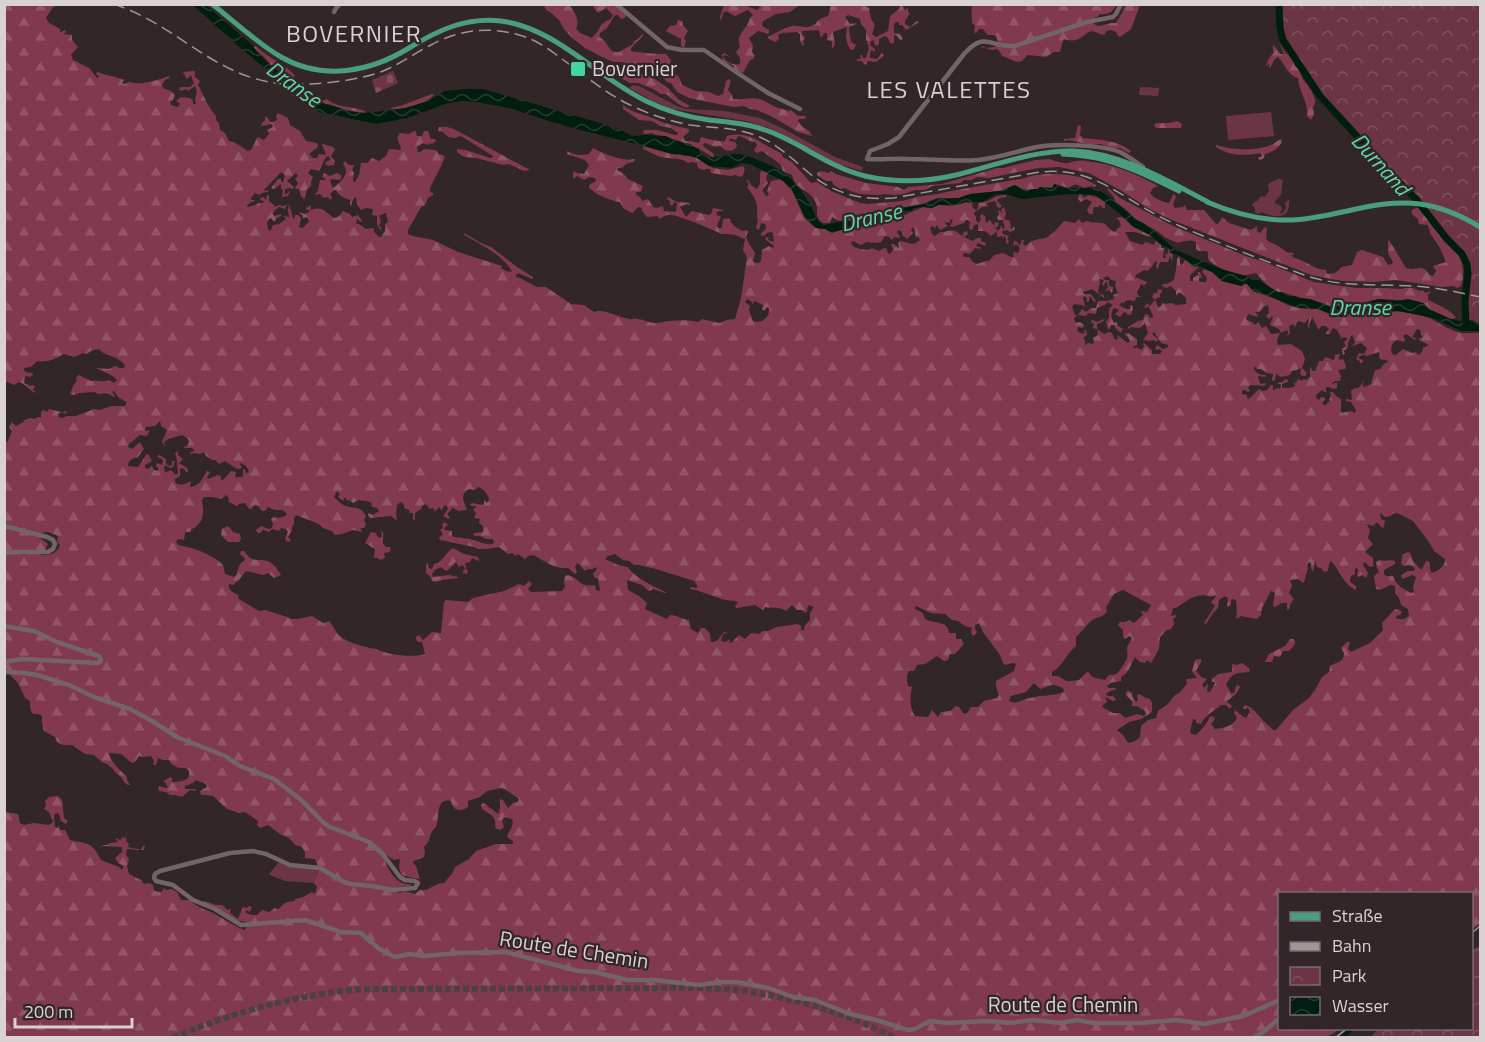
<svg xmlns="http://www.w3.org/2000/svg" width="1485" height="1042" viewBox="0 0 1485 1042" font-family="'Titillium Web',sans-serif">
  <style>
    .grass { fill: #6c3545 }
    .forest { fill: url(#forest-firs); fill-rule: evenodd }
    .cemetery { fill: url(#cemetery-stones) }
    .park { fill: url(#park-crowns) }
    .water { fill: url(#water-waves) }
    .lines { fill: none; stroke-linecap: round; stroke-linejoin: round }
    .canal { stroke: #011c11; stroke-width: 4 }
    .river { stroke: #011c11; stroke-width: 7 }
    .highway-tunnel { stroke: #4b4042; stroke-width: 6; stroke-dasharray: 6 3; stroke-linecap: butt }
    .secondary { stroke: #736468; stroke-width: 4.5 }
    .primary { stroke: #4b9d7f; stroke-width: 5 }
    .rail { stroke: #9f9698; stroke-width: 1.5; stroke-dasharray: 12 6; stroke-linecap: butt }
    .poi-dot { fill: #45d49f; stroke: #322629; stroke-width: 2 }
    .labels { text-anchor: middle; stroke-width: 4.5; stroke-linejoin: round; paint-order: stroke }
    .poi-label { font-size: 21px; fill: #d9d1d2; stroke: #322629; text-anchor: start }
    .street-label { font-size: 21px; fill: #d9d1d2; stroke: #322629 }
    .water-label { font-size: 22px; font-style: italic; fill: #5ed8a7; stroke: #322629 }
    .quarter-label { font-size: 24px; letter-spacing: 1.5px; fill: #d9d1d2; stroke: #322629 }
  </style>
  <defs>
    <pattern id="forest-firs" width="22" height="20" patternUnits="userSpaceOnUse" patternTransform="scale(1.5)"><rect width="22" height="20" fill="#80394f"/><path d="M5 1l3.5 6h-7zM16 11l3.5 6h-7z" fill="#915567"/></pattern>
    <pattern id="cemetery-stones" width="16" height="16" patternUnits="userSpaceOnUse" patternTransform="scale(1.5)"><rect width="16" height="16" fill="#6c3545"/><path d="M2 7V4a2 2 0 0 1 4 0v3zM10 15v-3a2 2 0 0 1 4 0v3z" fill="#80515f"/></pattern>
    <pattern id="park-crowns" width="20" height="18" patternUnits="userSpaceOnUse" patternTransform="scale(1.5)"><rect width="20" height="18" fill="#6c3545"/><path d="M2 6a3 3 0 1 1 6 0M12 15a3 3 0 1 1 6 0" fill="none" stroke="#80515f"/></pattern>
    <pattern id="water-waves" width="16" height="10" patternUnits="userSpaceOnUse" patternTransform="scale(1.5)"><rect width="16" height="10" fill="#011c11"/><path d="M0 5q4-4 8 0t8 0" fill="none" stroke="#253c33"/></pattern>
  </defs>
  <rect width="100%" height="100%" fill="#322629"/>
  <g class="grass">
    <polygon points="633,85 639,86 677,106 686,109 725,111 760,118 784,129 835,157 863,167 862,171 838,164 782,134 767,127 746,121 672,109 653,101 629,88"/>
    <polygon points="1140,87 1159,88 1158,96 1139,95"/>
    <polygon points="1271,112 1274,136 1228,140 1226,116"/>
    <path d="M1278,179H1281L1283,181C1280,191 1285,193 1275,201V203L1281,206L1282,209L1280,212L1282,214L1286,208L1285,203L1289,199C1291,219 1277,219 1262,212L1259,214L1255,213V208L1252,206L1253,203L1257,201L1261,196L1265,197L1269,191L1268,184Z"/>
    <polygon points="279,862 292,867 319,869 314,883 285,881 270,875 269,874"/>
  </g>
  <g class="forest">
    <path d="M5,4L60,5L53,7L46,18L49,23L60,29V32H61L65,30L66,32L63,34L72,35V40L78,47L71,55L73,60L89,68L97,78L99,77L96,73L98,72C106,76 116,76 124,80L122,83L125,84L129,82C141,86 158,80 169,76L170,77L164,81L162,85L163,88L171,91L175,95L173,100L170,102L171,105L177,107L179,106L180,103L177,102V100L181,97L190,98L193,101V104H196L195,100L197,91L195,86L188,91L186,89L181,91L179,89L181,87H190L194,84L191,75L187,79L183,72L195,71V77L200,81L198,85C204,96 208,107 216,116V120L219,123L220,130L225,133L229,141L234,142L248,151L251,150L257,138L258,137L264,140L269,134L267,130L273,127L272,124L261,126L262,123L265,120V116L268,118L270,122H273L277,120L276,116L278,113L288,118L290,125L300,131L306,141L317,143L318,147L309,154L313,158H317L319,154L326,155L322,144L333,147L335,149L331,156L335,161L334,165L329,166L325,164L326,162L330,160V158L328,156L326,157C323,162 322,166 319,171L311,169L308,173L313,177L311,182V186L307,189L305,198L304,199L301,196L299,189H296L295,188L298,183L295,179L298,176L296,173L287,181L294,187L293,189L290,188L285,189V195L290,191L288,196L283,197L282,196L283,191L281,188V184L274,189L271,188L278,179H281V182H283L285,175L281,172L264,190L265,191L268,190V192L262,193L259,195L255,193L251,198V200H255L247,205L248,207L256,205L258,203H263L264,201L260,200V198L263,197L266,200L267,195L269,196V201L276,207L278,205L284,206L287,204L285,209L279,207L275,210L273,214L274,216L281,214V216L277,218L274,222L271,218L268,220L267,224L269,231L271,230L273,225L279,224L286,219L283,216L289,217L288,211L289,204L293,218L294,219L295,215H298L301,218L299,227L302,228L309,222L308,218L305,217L304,219L302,215L299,214L300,212L305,214L309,212L310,210H307L306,208L311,205V210C324,206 323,211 334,218L338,217L343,211L350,214L352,217L358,215L362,221L361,222L357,219L356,224H359L366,229L374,228V232L379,237H381L385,231V224L388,222L386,213H385L379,216L381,221L379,226L382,228L380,230L377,224V216L372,215L373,209L366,208L361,210L357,204L356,197L353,199L351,206L350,205V200C345,198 338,196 336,190H334L330,194L332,197L331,200L327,197L324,198L320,194L315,195L318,190L320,180H325V178L322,177L324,173L330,176L337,173L341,175V179L339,180L332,179L330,180L332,186L333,188C341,182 351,173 343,164L345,161L349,165H354L352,170L354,173L353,181L355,182L359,175L361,163H367L372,158L379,161L386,156L389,149L400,150L401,148L397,138L400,133L409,134L414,131L416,132L417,136H422L424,131H428L431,139H435L436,141L432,144L430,143L428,145L423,143L417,147L418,152H420L424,149L436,150L439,154L443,155L445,157C441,167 435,178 430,188V192L433,193V195L428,198L425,205L421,207L408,230V234L413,236L433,240L458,252L502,266L501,268L506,271L512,272C507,258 479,243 464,235V233L481,243L491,247L517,267L533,277L532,279L518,273L516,275V277L520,278L537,287H546L571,304L584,305L594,312C603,308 619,318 629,319C636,320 632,317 638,319C645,320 649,323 656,323C661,323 665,321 670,321C679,320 689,320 698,322L702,319L719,323L727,320L735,319L741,298L747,257L743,250L745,239C736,235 733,234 723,234C714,231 674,212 667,215C664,216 662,218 659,219L658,216L647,217L642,211V208L638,207L634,212L632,213L623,208L620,202C616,202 600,196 597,194C594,192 592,190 589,188V185L596,181L595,178L589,177L584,180L577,176L573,179V173L574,171L577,173L584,174L589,165L585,160L567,154V151C574,155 581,156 589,154L593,148C604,154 623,162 634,159L635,160L633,162L626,164L622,168H618L617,170L623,173L628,179L643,186L641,192H636V195L640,197L642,201L648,199C654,207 652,210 663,206L664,211L676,212L677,203L674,202L673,205H670V201L667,199L668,197L677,202L690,203V205L687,204L680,207L686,217L692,211L709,215L711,214L713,208L723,210V211H718L716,213L717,215L721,217L717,225L718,228H722L723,219L729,218C733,227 735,226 742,231L747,230L748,232L746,237L747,240L755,253L753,261L756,263H759L761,261L762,250L769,246L773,248L774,246L765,239L767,237L769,238L768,240L774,242L773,234L772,232L767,233L764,236L761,235V233L765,230L766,227L765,224L761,223L759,230L756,228L758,221C756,215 758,212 757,206C756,198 751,193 747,187L749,184L746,180H748L752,186L757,189L760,184V174L762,170L768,173L766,178L768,183L762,190L766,196L769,195L767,191L771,181L781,179L792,190L804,217L816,228L825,229L832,233L848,228L876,225L892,218L900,217L923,207L932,208L938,205L952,206L962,202L971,203L973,202L972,206L974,209L977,210L979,203C988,203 992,197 999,196C1001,195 1004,195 1007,195L1006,197L1000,198L997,200V201L1002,206L1000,208L997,207L996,202L994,201L987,203V205L989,206L982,207L975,212L974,214L976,217V220L978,223L981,220L980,216L982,214L985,216L986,223L990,220L994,226L995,222L999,223L998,226L995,228L998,231L1000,229L1001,225L1003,229L1005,228L1003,220H998L997,217L999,215L998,210L1003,213L1001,210L1004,207L1006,213L1004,219L1010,221L1011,229L1013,228L1012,226L1015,228L1014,230L1010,232L1007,230L1002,231L1003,234L1009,236L1007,239L1009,241L1008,244L1006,243V238L1005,236L1003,237L1004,241L1002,236L998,237L997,236V234L996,232L991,236L985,231H978V224L974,225L973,229L971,230L969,228L970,222L968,220H966L964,223L952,227L950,226L953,220L950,219V223L947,222L945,223L948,226L940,230L937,225L935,228L932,226L930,228L932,234L935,236L940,232C946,233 951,228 957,232C959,233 960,235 962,236L964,232L967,231L968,234L964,237L973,241L977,238H981V241L986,243L985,246L978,243L976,246L980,247L981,249L975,248L970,254L964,253L963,255L964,257H969L973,262L977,264L986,261H989L994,255L1003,253L1011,257H1014L1013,253L1014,252L1018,253L1020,248L1016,244L1013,246L1014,241L1017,242L1019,245H1020L1022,240H1024L1023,244L1026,246C1032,239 1037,240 1045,238C1051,236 1060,226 1064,221L1075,223L1079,219L1082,223L1087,221C1093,224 1099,221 1105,224C1109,227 1110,231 1115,232L1118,228L1121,226L1119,220L1116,218L1122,217L1134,227L1151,236L1150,237L1135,232H1125L1130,241L1142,245L1146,242L1154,245L1156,240L1161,244V248H1164L1163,258H1166L1165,253L1167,255L1169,248L1173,254L1172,261L1170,256L1168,262H1160L1158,269L1156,267L1157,263L1155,261C1153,266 1151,268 1147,271L1144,270L1136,275L1135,278H1138L1147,282L1144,286L1142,284L1140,285V287L1137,292L1138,295L1141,297H1136L1135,301L1128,300L1124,302V304L1122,302L1119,305L1128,310L1131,308L1130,306L1132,305L1133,308L1131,315L1127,314L1125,312L1123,313L1120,317L1115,314L1119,310L1114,308C1111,311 1110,318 1114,323L1117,322V325L1123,329L1121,333L1117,330L1114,325H1111L1110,329H1108L1106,322L1109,318V309L1113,305L1108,302L1105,305L1097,308L1096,314L1088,313L1086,316L1078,315L1082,309L1086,312L1091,308H1096L1098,301H1107L1114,299L1113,295L1118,293L1115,286L1116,281L1111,280L1108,276L1103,278L1105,280H1109V286L1113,287L1112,293L1109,290L1105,291L1108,287L1107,282H1106L1103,286L1102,283L1104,281L1101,279H1099L1100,282L1098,291L1099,294L1104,295V298L1092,289L1083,292L1084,294H1091L1096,301L1094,302L1090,296L1089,301L1087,302V298L1084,296L1083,298L1085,307L1082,305L1074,304L1072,307L1075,315H1077L1074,319L1076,323L1080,322L1084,325L1083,328L1078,327L1077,330C1079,333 1082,334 1085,333L1084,330H1086L1087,335L1083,338L1085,340V344L1086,345L1088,343L1093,344L1094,342L1093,338L1098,335L1097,329L1093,328L1094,324L1091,322L1092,320L1097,322L1104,319V321L1097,324V329L1104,334L1109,332L1112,333L1115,340L1119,338L1117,337V335L1128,343L1130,341L1128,337L1124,334L1128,333L1137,339V345L1133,347L1134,349L1136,347L1142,350L1144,346L1143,344L1144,343L1152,350V354H1160L1162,351L1159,349L1156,350L1155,349L1157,345L1163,349L1168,347V345L1161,343L1154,332L1152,334L1158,339L1157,342L1153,340L1150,341L1143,340L1148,333L1145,323L1140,328L1131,327L1129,329L1128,327L1138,321L1143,320L1145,314L1148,315L1150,318L1153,317V315L1148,306L1146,308L1144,307L1147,303L1150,306L1155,300L1152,297L1154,293H1157L1158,289L1162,290V292L1160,294V297L1155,299L1158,307H1160L1163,303L1166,304L1171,303L1176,305L1186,304V298L1181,293H1178L1176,296V291L1171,286L1166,288L1162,286L1163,284H1167L1174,280C1175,273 1177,267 1177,259L1179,256L1180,259V263L1181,265H1182L1185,260H1187L1194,267H1199L1190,275V281H1193V278L1198,275V272H1200L1202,278H1199V281L1201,282H1206L1207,278L1202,272L1204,269L1212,272L1222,281L1241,286L1244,284H1247L1253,291L1271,297L1290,306L1299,308L1318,309L1342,317C1363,308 1408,309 1429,318C1440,323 1450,331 1462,333C1468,334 1474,332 1480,333V923L1472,930V894H1280V996L1277,1000L1279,1004L1280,1028L1340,1029L1327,1037H5V812L18,814L20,823L24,825L34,823L49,825L53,822L49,812L44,809L46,805L45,801L49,797L58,796L62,800L64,818L68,821L66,824L61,821L59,814L56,813L54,815L55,827L57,828L59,826L60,830H65L70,840C90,845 91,841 101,860L119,867L122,870L124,866L118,863L115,858L122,852V847L103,846L99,849L103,845H107L110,843L118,842L116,839V838L120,840L123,837L126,838L128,829L126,841L129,844L128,847L141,850L144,845L145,846L143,850L127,849L126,855L129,859L127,866L129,874L141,880L144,884L149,883L152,884C156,890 150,891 161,892L164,888L166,890L172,889L177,892L181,900H190C195,907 208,910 215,914C226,920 234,926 245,930L247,922C232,922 220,906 204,903L203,901C209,902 216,906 222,905L228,910L231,908L230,913L238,919L243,907L247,908L249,906L252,907L250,912L247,910L246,911V913L252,915H257L262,910L269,912L275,908L279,909C284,902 287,902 294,901L296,899L303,897L312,892L315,894L317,887L314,883L319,869L315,859L305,858V852L302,847L295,845L289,838L280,834L268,825L260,828L257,825L258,821L245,812L239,813L227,809L213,796L206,795H201L200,791L207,787L206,784L196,780L193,783L185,786V789H195L196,791L190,790L182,797L175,795H170L166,792L159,791L158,788L159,786L166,788L168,787L164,781L170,777L172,778V782C178,782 186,781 189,777V771L186,768C179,769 172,766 169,760H163L158,758L156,765H154L153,764L154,761L151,756L144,757L139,756L135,762L132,763L121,754L109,753C111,763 120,770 127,777V780L130,785H128L125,783L121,777L115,772L112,768L107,764L102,762L94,755L85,754L72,745H63L57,742L55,737L44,731L42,723V716L38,714H33C30,710 30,706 30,701L25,698L18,683L11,676V671L5,669L4,455L7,453L5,451V443L8,441L12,431L9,427L12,422L16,426L25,421H22L30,418L35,419L38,417H41V413L43,410L47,412L49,409L61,412L67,411L66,414L62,412L58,414L59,417L62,418L67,416H76L94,409L100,410L111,406H125L126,404V402L118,397L114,391L112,392L115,396L114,397L107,393C102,393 100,396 95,392L79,393L74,395L70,394L74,384L77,381L76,377L79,375L91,381C98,380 103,383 109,380L114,383L117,380C112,374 101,371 96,368L109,369L115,366L119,368H124L125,365C116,354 107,358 99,349L93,350L86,354L83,353L74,357L64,354C56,359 46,363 37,361L31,367L24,368L25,372L32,373L33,375L30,377L25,376L24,383L30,386L32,385L35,386L33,390L35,391V393C29,390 26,384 19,382L14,385L5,381ZM913,227L915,230V236L920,239L919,241L913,244L900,241L898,243L899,246L898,248L894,244H891L893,250L890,254L888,253L886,248H884L879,251L872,248L869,250L860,249L854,247L851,243L853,241L861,245L866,242L876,243L881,242L885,236L889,237L892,240L894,237L899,238L900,236L897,233L898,230L902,232V235L907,239L913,233L911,230ZM747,299L751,301L754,306L753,302L755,301L763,305L762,309L764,311L767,307L769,308C770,318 761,324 753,321L749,310L750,306L745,302ZM1268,305L1269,313L1266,316L1269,319L1272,316L1273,317L1270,325L1279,329L1281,333L1287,330L1288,332L1287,336L1290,333L1289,326L1293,324L1295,327L1298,321L1305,323L1309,318L1308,327L1310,328L1309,325L1312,317L1319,330L1321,326H1326L1329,329L1326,332V334H1330L1332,329L1334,328L1337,330L1341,337L1340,339L1344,337L1347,338V340L1344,342L1346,346L1342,349L1343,355L1345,353L1343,350H1346L1348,347V343L1351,336L1353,335L1354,340L1355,342L1352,346L1361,343L1367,348L1364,354L1359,353L1356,359L1360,361V363L1363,362V360L1358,358C1361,355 1363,354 1367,356L1379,352L1380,354L1379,357L1380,359L1389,361L1384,364L1380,369L1375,370L1371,384L1365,387L1363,386V380L1362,384L1358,388H1355L1351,391L1352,399L1351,400L1346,399V401L1351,402L1356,410L1355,413L1350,411L1342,413L1341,412C1341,407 1341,403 1341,399L1336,396L1333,392H1330L1331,396L1329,399L1330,401L1325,405L1322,404L1325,399L1323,397H1321L1319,400L1316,398V395L1322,390L1325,392H1326V387H1329L1333,389L1337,388V383H1334L1332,385V383L1335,381H1340L1341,376L1338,370L1345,369L1346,366L1343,359L1340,360L1338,358L1340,356L1339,354L1335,355L1334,360L1325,357L1323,361H1319L1315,371H1313L1310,367V377L1306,380L1303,379L1302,381L1298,379L1296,383L1294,382L1295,386C1292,388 1285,389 1282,387V384L1288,382V380L1286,379L1282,382L1277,384H1281L1280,389L1277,388L1273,390V385H1271L1267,390L1263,391L1259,389L1249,399L1247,398V395L1242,394V391L1245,390L1248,392L1250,391L1248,388L1250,385L1264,386L1266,384V383L1261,384L1260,383L1258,376L1265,377L1266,375C1261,375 1256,374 1254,369L1255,366L1257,369H1261L1266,373L1273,374L1272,380L1273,381L1275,380L1276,374L1281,377L1290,375L1292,371L1297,370L1300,368L1301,370L1300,373L1302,376H1305L1307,373L1302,368L1305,359L1302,351L1291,344L1278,345L1277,340L1280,333L1271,334L1266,326L1262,328L1258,322L1255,325L1252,322L1247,320L1246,318L1249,314L1257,317L1258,315L1255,312H1260L1263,307ZM1417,329L1420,330L1421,334L1422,337V338H1419V340L1429,345L1423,348L1422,352L1418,355L1416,352L1412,353L1403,349L1396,355L1392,354C1390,349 1392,342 1397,340L1404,342L1405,339L1403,336L1406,334L1415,340L1416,338L1412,337ZM160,421L161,426L167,430L162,442L165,447L164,442L168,439L182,435L188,439L189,442L187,446L184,447V448H192L194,450L193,452H190L191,454L195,453L200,454L204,452L206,456L212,460H215L219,464L225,461L237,469L242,468L240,464L241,463L246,466L249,471L246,474L245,469L243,470V477H235L236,472L231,471L223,480H221V477L218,475L208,479L207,477L210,472L207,471C202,478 201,486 190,487L191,481C185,484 180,487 175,482V479L180,476V468L184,469L186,472L188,471L187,468L179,463L183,459L178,455V451L175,453C178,460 177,466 178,473L176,475L171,470L167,472H165L164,468L165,465L170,468L173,467L175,461H172V465L169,466L166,464V459L159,455L157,457L162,459L163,462L162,465L157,463L156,466L159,469L157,471L154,470L152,466L148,469L145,468V465L152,461L148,454L146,455L138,467L128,466C128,460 133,458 138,457L144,449L140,442L132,449L128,447L129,444L140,435L147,436L150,430L145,431L146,427L155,426ZM478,487C483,488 489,495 489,500L487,503L484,500V504L483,505L472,503L470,505L472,506H476V507L473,510L476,513L474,518L480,519L479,523L483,526V532L474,533L473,535L476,536H480L486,539H493L494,541L493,544C485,545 481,542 474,540C468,538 460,538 454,537L452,536V531L444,530L445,527L448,525L445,522L442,524L443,528L440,530L443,534L439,538L440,540L474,547L478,549H487L499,547L508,554L513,553L515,556L518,554L525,559L528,556L533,555C546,561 552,569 568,568L575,574L577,572L575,567L577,563L580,565L585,571L588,569H593L595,567L597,569L593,574L595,578H598L600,591L596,590L595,585C580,588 580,579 568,575L565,576L564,582L565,587L562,591L531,592L528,589L532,584L529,581L524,586L519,584L504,591L473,598L468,602L446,600L444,602L441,633L432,632L423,640L419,635L416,637V640L418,642H422L425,654C415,658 386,655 377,649C367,648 343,642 337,633C334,628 333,626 329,621L323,623L312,616L297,619H291L287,617L265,610L259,611L239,599L238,595L231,591L229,588V584L233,585L239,580L246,571L263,575L268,573L274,578L281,575C278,571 276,566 271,563C259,556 254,566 244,551H241L240,554L244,557L245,560C240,562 238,568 237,574L234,577L225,574L223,565C212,554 194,548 178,545L176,542L178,539L184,540L185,532H190L192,529C199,526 204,518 203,509C203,506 202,503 202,500L204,497H212L221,499L226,495L228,497L229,502L237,506L239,504L245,503L250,510L255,505L258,506L262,511H265L268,507C271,508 273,510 276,510C282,510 283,509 287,514L285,516L279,518L274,517L271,519L273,524L272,528L269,529L261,526L256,530L258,533H260L263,530L269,532L272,529L279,531L281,528L286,529L288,532L285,538L286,541L290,542L291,540L288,537L292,530V527L294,524V518L296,515L319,524L323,528L332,531L335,535L342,534L353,530L362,532V531L360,528H364L366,525L364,520L366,517C362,506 355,509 346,506C340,504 338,500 334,497L337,491L340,494L338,497L343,501L344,498H346L347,501L349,500L353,503L359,500L371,502L372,507L377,508L379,511L373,515L368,513V515L370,518L391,516L396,520H397L396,515L397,505L401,502L404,505V508L409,510L410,513H413V519L415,521V513L419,510H421L422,506L425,504L428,506L429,509L433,508L435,512L439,507L442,511L443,507L446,505L448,509L443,516L448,519L450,517L447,514L451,510L452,507L458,511L467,510C464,501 459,496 469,489L475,490ZM1380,513L1385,517L1391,516L1392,514L1397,513L1413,521L1429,542L1434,551L1445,559C1446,565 1438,572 1432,573L1430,570V563L1428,561H1426L1422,569H1420L1413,561L1410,553L1408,552L1403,554L1401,562L1402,565L1404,566L1410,565L1415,568L1414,571H1408L1401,575V577L1403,579L1412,575L1416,577L1413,587L1414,592L1411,593C1403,589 1396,585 1393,576H1386L1384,574V570L1395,564V561C1390,559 1386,562 1380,560L1376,562L1377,568L1379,572L1374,576L1376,589L1380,590L1390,585L1395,586V593L1399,598L1401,605L1408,609L1409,616L1404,619H1397L1396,616L1400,615L1402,612L1400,610L1395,609L1382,623L1383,630L1370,643L1351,652L1348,649L1350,642H1347L1341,648L1344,653C1344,663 1336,662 1330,666L1329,672L1322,677L1315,690L1309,698L1293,710L1276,730H1273C1269,725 1264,723 1261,718C1256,713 1253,707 1245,705L1243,708L1244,709L1248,708L1250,712L1246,718L1242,716L1235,710L1234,713L1237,718C1233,726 1224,728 1215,729L1211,724L1215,719L1214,717L1210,716C1207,724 1202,729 1196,735L1192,734L1190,732L1193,719L1196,720V723L1201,724C1205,715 1213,712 1221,705H1226L1230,709L1232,706L1228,703L1227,701L1236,694L1240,687L1238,685L1236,686L1234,693H1231L1226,685C1232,672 1237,673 1249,672L1250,669L1242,663L1237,665L1232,664V672L1218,674L1212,679V682H1215V683L1210,692L1207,691L1208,684L1204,688L1202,685L1207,679L1201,677L1196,671L1201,662V659L1195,660L1192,671L1197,678L1186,679L1187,684L1179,693L1175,695L1168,704L1158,711L1156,718L1148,720L1141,726L1140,737C1136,741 1133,742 1128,743L1123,735L1117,730L1129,722L1141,719L1152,712V703L1150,699L1146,698L1139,694L1137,695L1138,700L1136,702L1133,698L1132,693L1128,691L1126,692V695L1132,701V706H1137L1145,711L1146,714L1144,716L1137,714L1125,718L1120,713H1113L1102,707L1103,705L1107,702L1105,697L1113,701L1116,700V699L1113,696H1108L1106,694L1110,691L1115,690L1116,688H1109L1107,686L1110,683L1121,681V677C1129,673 1131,664 1135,657L1140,662L1145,663L1147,660L1151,663L1159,649L1160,637L1167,630L1171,629L1174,624L1173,619L1177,616L1175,615L1171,616L1173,608H1176C1186,601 1198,591 1211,597L1216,595L1215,598L1211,602L1215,606L1204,623L1206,624L1213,613L1218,608L1219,600L1225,596L1228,598L1227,605L1228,607L1231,604V600L1233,599L1236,600L1237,614L1236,617L1237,619L1241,616L1257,619L1261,615L1262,608L1271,591L1275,593L1273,605L1274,607C1279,606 1280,602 1287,603V609L1288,610L1290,608V604L1294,599L1289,593L1292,586L1290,580L1298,579L1303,583L1304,582L1308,568L1307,564L1310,562L1311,564V568L1313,572L1315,561L1317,567L1321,568L1324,572L1328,571L1329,564L1331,561C1341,572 1342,583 1356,590V586L1350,582L1351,576L1355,574V569L1357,568L1358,570L1357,575L1358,577L1362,575L1366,578L1368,573L1363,565L1364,562L1370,567L1373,566V558L1365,552L1373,544L1368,538L1370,531L1367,524L1373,526L1377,522L1383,529L1385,521L1381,519ZM48,532L56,535L58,537L57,542L60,545C57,554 50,555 41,555L40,552L45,550L48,544L39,537L40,533ZM615,554L623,560L629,561L634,565H639L656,569L694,581L697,585V588L691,587L690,589C705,591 722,602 736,601L738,603L735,606L737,608L755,605L763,610L765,607C772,609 779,606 786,611L792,605L797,610H802L806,613L807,611L808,605L814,607L810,613V620L805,625L804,630H801V626L798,624L777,627L768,631H763L759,634L751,633L745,639L739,635L731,643L729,642L730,639L726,642L721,641L723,634L728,633L724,632L718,640L713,642H711L710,634L705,628H701L698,633L691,629L689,620C681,619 677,615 670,615L667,619L645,609L647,603L639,596L628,590L627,580L642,585L649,591L653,589L665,593H667C657,588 633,577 628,567L618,565L605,559L608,556ZM1123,590L1151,605L1147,612L1141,611L1143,615L1134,623L1129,620L1125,622H1120L1118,625L1123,630V637L1125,639L1129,636L1132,638L1127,647C1128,658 1128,658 1122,667C1117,674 1117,675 1109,675L1105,680L1095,678L1091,676L1088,671L1079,680L1071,681H1066L1058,676H1052V672C1063,667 1066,653 1076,646V637C1082,632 1087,623 1094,619C1099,617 1102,617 1107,612L1106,607L1114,594ZM916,606L931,613L945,614L952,620L958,621L965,626L972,628L971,633L973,636L975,635L977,632L975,629V625L979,623L983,632L1000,655L1003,663L1005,665L1013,663L1016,664L1014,671L996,681V687L999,695L997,698L984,701L978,707H971C968,710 969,715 963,713L959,707L956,706L950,711L941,712L938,717L932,710L928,717L915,716C909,707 910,697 912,687L908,686C907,682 906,675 909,671H914L917,665L925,664L937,656L944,661L948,660L950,654H955L964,644L961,639H956V633H949C948,620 934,624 925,619L923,613L915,609ZM1034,683L1040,689C1052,686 1050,682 1063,688L1064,692C1054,696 1041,695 1030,698C1022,699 1019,704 1011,702L1009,700L1011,696L1026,692ZM501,788L505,789L519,799L518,802L513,803L508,808L503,800L500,799V808L498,814L485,804L483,803L481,805L482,809C490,815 497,815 495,828L500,830L504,827L502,821L504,817L512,819C515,827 508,831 507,837L513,841V844H496L476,851L469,859L455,867L452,874L444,883L438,884L426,890H420L415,894L405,891L400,893L397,892V887L410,886L412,884C396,886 389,870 384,859L386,855L394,860L399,859L400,860L399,867L401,874C404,876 417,879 420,879L416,866L413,863L414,861L424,857L425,852L424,847C431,841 428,837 433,830C434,829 435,828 436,827C440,818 435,797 451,801C453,811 460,812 468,807V801L480,797L487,791Z"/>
    <path d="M972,4H1018L1021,6L1023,4L1116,5C1113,12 1108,15 1100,14L1097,17L1094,18V24L1099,26L1111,23H1116L1123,11L1125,5H1140L1131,29L1120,37L1118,36L1116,32L1111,30L1106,31L1105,34L1102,35C1085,25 1088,38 1075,40C1073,41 1066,40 1064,39C1061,44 1062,49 1059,52H1054L1046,57L1028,55C1026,56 1024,59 1022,61C1016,64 1008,57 1002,56L1000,52L997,49L992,50L981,47L982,46L986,48L995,47L998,42L996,36C986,33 990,39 983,29H979L976,33L974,32L975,26L972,23C972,16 971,11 972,4Z"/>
    <path d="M544,5H569C575,11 580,21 576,29L580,33L592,38L598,31L601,25L606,21L611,19L613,15L606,8L598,13L594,8V5H602L604,6L605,5H609L611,7L614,5L626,15L625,18L621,19L618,15H615L607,28L600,33L599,37C608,40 608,54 619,52L633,44L634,41L637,40L643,33V36L631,48V51C641,53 656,54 666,54L671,60L670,69L679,77L682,85L696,91L709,92L718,96L723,94L726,81L729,79L731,81L728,90L732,95L733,99C742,100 751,97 759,99C766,101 772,106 778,108C782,109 785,109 788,111L791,110L798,116H806L805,119H799L798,121C802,129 809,128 812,136L798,132L771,116L757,110L750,109L744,106L733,107L689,98L677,92L671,83L667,82L661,75L643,67L621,62H613L602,57L585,48L571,37L564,29L559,20L550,12L546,10Z"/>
    <path d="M724,5H745L749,7L757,10L760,7L756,5H799L790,12L776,14L763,21L762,26L769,30V34L758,31L749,38L753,46L752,52L755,56L753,59L750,60L743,73L734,70V66L723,61L722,55L724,53L729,56V57L725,55L723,56C725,62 734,66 740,64V58L736,52L740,47C737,38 740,35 745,28C749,23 749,18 753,15L748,10L735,16L726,11L723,13L721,21L720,17Z"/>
    <path d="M831,5H863L869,8L871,19L875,25L872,34L876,37L888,31L890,16L899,9L900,6L898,5H901L904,7L905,11L907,8L908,9V12L910,13L905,21V24L910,27L917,21L919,22L906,30L902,25H899V22H896L894,24V33L900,34L903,39L900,40L897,36L894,35V44L890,43L888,38L885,36L879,39V44L877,46L874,44V40L871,41L870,45L875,49V52L872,50L870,52V58L877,59L882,53L884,56L876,62L868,61L866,65L861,61H857V59H861L860,55H862L863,58H866L869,48L866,39V30L861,24L860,19L848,15L845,17L850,24L855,23L857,24L849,27V29L851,42L856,45L853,50L850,49C848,45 846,41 846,36C846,32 848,31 846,27L833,32L835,44L832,49V41L827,40V33H824L822,37L820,36L819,30L802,31V35L805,37L803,42L804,44L803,46L800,41V34L797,32L782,33L778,35L779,39L775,42L768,38L769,36C777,33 783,28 792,26C799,25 804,29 811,26C818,24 813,25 819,20C821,18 825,17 828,16Z"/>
    <polygon points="678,20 682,21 683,25 688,31 684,38 686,41 684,48 681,46 681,38 679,38 666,31 670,26 676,25"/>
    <path d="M1279,42L1286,54L1291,56L1295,66L1300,70L1302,78L1311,90L1315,99V103L1313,108L1314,114L1311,120L1307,116C1309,103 1299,92 1298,78C1288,76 1285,64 1278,57L1274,60L1270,68H1269V63L1266,67L1268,60L1273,53V44L1280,54H1284Z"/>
    <path d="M255,46L257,47C269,59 285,63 295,76L291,78L279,70L276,65H271L262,55L254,50V47Z"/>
    <polygon points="608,67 633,71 652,77 668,88 678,99 690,106 687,108 678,104 666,94 661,94 653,89 638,83 630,83 608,71 607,70"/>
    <path d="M432,94L434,95C425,105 404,110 391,109V108L403,105Z"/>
    <path d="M327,99C338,109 354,105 366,112L364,113L347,110L319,102Z"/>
    <path d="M623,105C633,113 639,113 650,117C663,123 675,126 689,129V132L683,137L685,141H690L699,143L701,137C709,139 718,142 725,141L727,136C750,130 762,145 781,153L783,157L792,162L811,183L817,182L831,191L860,203L868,204L902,201L917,197L938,194L946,192L1013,180C1022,180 1028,176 1036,175C1050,173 1070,174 1083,178C1087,180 1092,183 1096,185L1095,187L1091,186L1084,188C1075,184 1077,183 1068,188L1055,184L1052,188L1040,187L1038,189C1034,189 1031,190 1028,191C1023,191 1019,187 1015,185L1000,191L970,194L959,198H938L929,201L926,203L902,208L878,219L874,215L869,220L863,218L861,222L857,223L846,219L839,221L832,217L830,223H823C813,216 820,210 815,201C812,193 801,190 796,184C794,182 793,178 792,175L783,171L780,164L762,151L757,153L754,150L757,145L755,142C748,142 745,137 738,136L736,140L730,138L729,141L735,142L737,145L736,148L731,151L725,150L720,146L715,147L705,143L703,144L704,147L713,153L714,156L712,157C698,147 683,142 667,137C661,135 658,137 652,133L645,134L643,133L644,130H657L675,135H677L678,133L671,128L660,126L652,121L639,120L623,109Z"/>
    <polygon points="1177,121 1182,124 1181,128 1157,128 1154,126 1156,123 1169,123"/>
    <path d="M1078,125L1081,126L1080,135L1083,138C1100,140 1117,140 1131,151L1129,153L1120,148H1113L1100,144L1091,145L1069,140L1064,141V139L1075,138Z"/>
    <polygon points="439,127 447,127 454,129 530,170 524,171 509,164 503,165 476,158 466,157 462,156 457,152 457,149 466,150 490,158 492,158 493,156 461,136 455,138 448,137 443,132 438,131"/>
    <path d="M1281,139L1282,141C1279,149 1272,152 1265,154L1264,158L1260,160L1258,158L1262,156L1261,153C1245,156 1229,156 1216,147V145C1233,150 1257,152 1273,144C1276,142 1278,140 1281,139Z"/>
    <path d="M644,146L672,154L690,156L697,158L713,168L728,170L743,166C746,169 744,176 741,177L735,175L731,176L711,173L710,169H707L704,170L698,168L697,163L692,162L688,163C679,156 668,160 658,156C653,154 648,151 643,149Z"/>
    <path d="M1050,159C1055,161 1063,164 1068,163C1075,161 1079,160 1087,161C1112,164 1135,173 1158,186L1153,188L1150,193C1153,198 1163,202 1169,203L1172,197L1173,194L1176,196L1173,205L1175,208L1183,207L1185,205L1187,210H1204L1216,224L1219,223L1222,217L1229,223L1251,230L1257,226V231L1260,233L1265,227L1267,228L1266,239C1270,243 1273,243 1278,246C1285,250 1284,253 1294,253L1292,256L1294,258C1306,260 1314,270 1326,270L1327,274L1335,273L1342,267L1352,265L1357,252L1362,250L1383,257L1388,265L1392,264L1393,262L1388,253V241L1389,240L1406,268C1417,272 1421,262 1430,275L1433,276L1436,271L1433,266L1446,262L1440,248L1430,233L1428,225L1419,224L1418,219L1412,214V210C1417,208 1417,207 1421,210C1427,213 1429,220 1432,226C1440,237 1455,245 1460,258C1464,267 1464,277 1461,286L1457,288L1454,286L1442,287L1396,280L1373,282L1342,281L1311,275L1172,220L1151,210L1120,190L1089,173L1059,167L1038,168L989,178L977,177L971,180H964L960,183L932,186L925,190H915L904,194L894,195L885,194L878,195L860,194L850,191L845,188L840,189L834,185L832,181H826L817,175V173L821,171L828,173L831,171L836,174L866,183L898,187L904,190L908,187L942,184L997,168H1003L1036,160Z"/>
    <path d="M1108,188L1120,198L1173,226L1248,257L1262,261L1314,282L1356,288H1384L1402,289L1406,288H1413L1420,291L1422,290L1426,293L1430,291V293L1428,294V300C1438,305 1450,309 1456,318L1451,319L1431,310L1423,303L1417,301L1379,299L1355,305L1330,306L1281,292H1278L1267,285L1256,273C1251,274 1246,276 1241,275C1231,274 1214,266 1208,259V252L1206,251H1198L1196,249V242C1189,239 1185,241 1178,243L1166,238L1157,231L1135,219L1130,213L1116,202L1113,196L1107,189Z"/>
    <path d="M1079,194H1082L1083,198L1089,195C1095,197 1100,198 1105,202V208H1103L1100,205L1098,207H1094L1093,209V214H1089L1087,210L1092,202L1086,199L1081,202L1078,199Z"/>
    <polygon points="228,526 233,532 240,534 241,539 239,542 228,542 221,535 222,529"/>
    <polygon points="383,531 383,544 386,547 390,547 391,550 389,552 384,553 385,558 381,560 377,558 374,558 375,549 365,543 371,532 376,533 377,536 380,538 382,536 381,532"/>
    <path d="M453,548L464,554L478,557L479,560V561L472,558L470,562L465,563L466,569L468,571L467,574L463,573V571L465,569L463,565L459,567L456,562L448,570L446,571L441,567L435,570L432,574L433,577L449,575L458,577V578C453,579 446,579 442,580C437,581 437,583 432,581L430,576L426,573V564L428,563L429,568L432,569L434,564C444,562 445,552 453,548Z"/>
    <path d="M1290,639H1293C1298,643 1292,648 1289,651H1283L1280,657L1274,656L1272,662H1265L1269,654L1285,646Z"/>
  </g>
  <polygon class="cemetery" points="393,71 398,83 376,93 372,80"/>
  <g class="park">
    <polygon points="1278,5 1480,5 1480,328 1469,326 1463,316 1468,273 1462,253 1434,226 1425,208 1399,180 1387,172 1363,147 1358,136 1316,96 1303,70 1286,53"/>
    <polygon points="1480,945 1480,1037 1370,1038 1378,1029 1472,1028 1472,951"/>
  </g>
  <path class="water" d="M193,5H206L251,44L266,61L309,96L325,104L331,105L348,111L364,113L384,111L405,108L425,102L445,91L465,89H483L607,125L621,130L632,136L646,135L666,136L673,140L690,144L696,148L699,149L700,154C711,162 724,154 737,154C746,154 764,162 772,166C790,174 802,190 811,206C815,214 816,221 824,225L844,221L853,222L875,219L901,208L926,204L936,199L959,198L970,194L1000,191L1015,185C1028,192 1025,189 1038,189L1040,187L1052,188L1054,184L1065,188H1092L1099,190L1111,198L1135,219L1143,223L1154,231L1176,250L1221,269L1246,276L1252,280H1259L1277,292H1281L1300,298L1310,299L1330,306H1343L1347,304L1355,305L1379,299L1398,301L1408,299L1423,303L1431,310L1451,319L1460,321L1473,320L1480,324V331H1461L1433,318L1398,311L1386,312L1378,310H1369L1365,312L1347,314L1342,317L1332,315L1318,309L1299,308L1271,297L1253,291L1247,284H1244L1242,286L1222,281L1212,272L1199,266H1192C1185,259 1181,255 1170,253L1169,248L1161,245L1150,235L1132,226L1125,218L1096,195L1068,194L1022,199L1005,194H997L982,202H966L957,205H938L932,208L923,207L914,208L911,211H904C898,218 887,217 881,222L831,232L825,229L816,228L806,219L792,190L783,181L750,164L741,163L732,168L709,166L697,158L690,156L672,154L654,149L644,146L561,125L509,108L477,102L462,101L448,103L407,118L376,124L329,114L328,115C304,108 294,90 275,77L274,74L261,65L237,45Z"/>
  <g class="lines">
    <polyline class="canal" points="1341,1038 1353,1028"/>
    <polyline class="river" points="1279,4 1280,28 1283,40 1320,96 1356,135 1381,165 1415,198 1447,239 1462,254 1467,264 1468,274 1465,301 1466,327"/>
    <path class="highway-tunnel" d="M173,1038C228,1014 282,999 342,991C357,989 373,989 388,989L699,988C716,989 733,989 750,992C800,999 850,1015 895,1038"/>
    <g class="secondary">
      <polyline points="616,4 667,47 682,50 704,50 736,72 768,93 800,109"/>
      <path d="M1121,4L1116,14L1113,17L1087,22L1015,46C990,48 986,30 964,54L899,137L888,144L870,151L867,159C881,160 895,158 909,159C932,159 955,162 978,160C999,158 1017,151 1037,147C1056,143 1102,145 1120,152C1128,156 1136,162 1143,167"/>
      <polyline points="334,12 336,8 340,4"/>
      <polyline points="4,526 47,537 53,540 55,544 53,549 48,552 16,552 4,553"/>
      <polyline points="4,626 34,631 57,642 99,656 101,660 100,662 97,663 22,659 4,662"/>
      <polyline points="4,672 24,673 37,675 69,685 94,697 130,709 152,721 177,737 225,756 240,766 274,779 300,799 324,823 330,827 369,842 382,853 400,877 405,880 415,881 418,883 415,888 392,890 372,886 351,884 344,882 320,868 290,865 266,854 253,851 230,853 160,871 155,874 154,878 156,881 173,885 193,900 215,909 241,925 305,920 341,932 361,933 378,948 395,957 410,954 424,956 458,953 505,952 579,971 595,972 627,980 654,980 699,985 720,982 736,982 769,988 793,997 815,1000 850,1014 876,1020 908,1030 915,1029 930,1021 948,1023 987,1021 1011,1023 1033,1020 1061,1023 1077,1020 1093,1023 1140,1023 1176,1020 1204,1024 1243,1016 1280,1000"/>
      <polyline points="1253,1038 1263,1032 1280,1018"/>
    </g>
    <g class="primary">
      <path d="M212,4C235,22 257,43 281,57C323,81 370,72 409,48C438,30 466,17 501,21C556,28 598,78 646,101C666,111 687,117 709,120C726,122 745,123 762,129C798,140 827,167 865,176C895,183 926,182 956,175C993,166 1034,150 1073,151C1122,153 1166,180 1208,202"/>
      <path d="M1063,154C1077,155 1091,156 1105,160C1131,167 1155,179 1179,191"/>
      <path d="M1207,202C1235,214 1262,221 1292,220C1335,218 1378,198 1420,204C1442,207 1462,216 1480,227"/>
    </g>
    <g class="rail">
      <path d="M113,4C178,24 217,82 289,84C316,85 358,81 383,71C400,64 415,53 431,45C458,30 489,26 519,35C535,39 549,49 562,59C583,74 603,91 626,103C646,113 668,121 690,125C712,128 736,127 757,136C778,144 792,159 809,173C833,193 862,201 893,198L1034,173C1095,163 1122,201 1173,223C1218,243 1264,261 1310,277C1344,287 1377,284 1412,286C1435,287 1458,292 1480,297"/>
      <polyline points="1472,933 1480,926"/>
      <polyline points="1335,1038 1348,1028"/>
    </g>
  </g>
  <rect class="poi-dot" x="570" y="61" width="16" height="16" rx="3"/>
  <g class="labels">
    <g class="poi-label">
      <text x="592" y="76">Bovernier</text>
    </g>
    <g class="street-label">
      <text transform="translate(574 950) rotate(9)" y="7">Route de Chemin</text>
      <text x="1063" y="1012">Route de Chemin</text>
    </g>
    <g class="water-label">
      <text transform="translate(294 84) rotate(36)" y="8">Dranse</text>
      <text transform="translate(1381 164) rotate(48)" y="8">Durnand</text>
      <text transform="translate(871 217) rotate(-13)" y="8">Dranse</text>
      <text x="1360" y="315">Dranse</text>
    </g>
    <g class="quarter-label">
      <text x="354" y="42">BOVERNIER</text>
      <text x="949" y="98">LES VALETTES</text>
    </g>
  </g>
  <rect width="1485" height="1042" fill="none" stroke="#d9d1d2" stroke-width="12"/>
  <rect x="1278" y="892" width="195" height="138" fill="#322629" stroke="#756a6d" stroke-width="1.5"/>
  <rect x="1290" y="912" width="30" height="9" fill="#4b9d7f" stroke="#756a6d" stroke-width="1.5"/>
  <text x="1332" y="922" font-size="18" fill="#d9d1d2">Straße</text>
  <rect x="1290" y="942" width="30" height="9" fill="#9f9698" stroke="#756a6d" stroke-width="1.5"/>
  <text x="1332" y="952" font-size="18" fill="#d9d1d2">Bahn</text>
  <rect x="1290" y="967" width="30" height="18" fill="url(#park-crowns)" stroke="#756a6d" stroke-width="1.5"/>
  <text x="1332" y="982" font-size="18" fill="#d9d1d2">Park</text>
  <rect x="1290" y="997" width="30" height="18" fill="url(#water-waves)" stroke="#756a6d" stroke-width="1.5"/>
  <text x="1332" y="1012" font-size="18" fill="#d9d1d2">Wasser</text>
  <path d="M15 1018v9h117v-9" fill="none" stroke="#d9d1d2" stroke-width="3"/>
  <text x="24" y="1018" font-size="18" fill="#d9d1d2" stroke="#322629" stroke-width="4.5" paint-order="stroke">200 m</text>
</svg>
